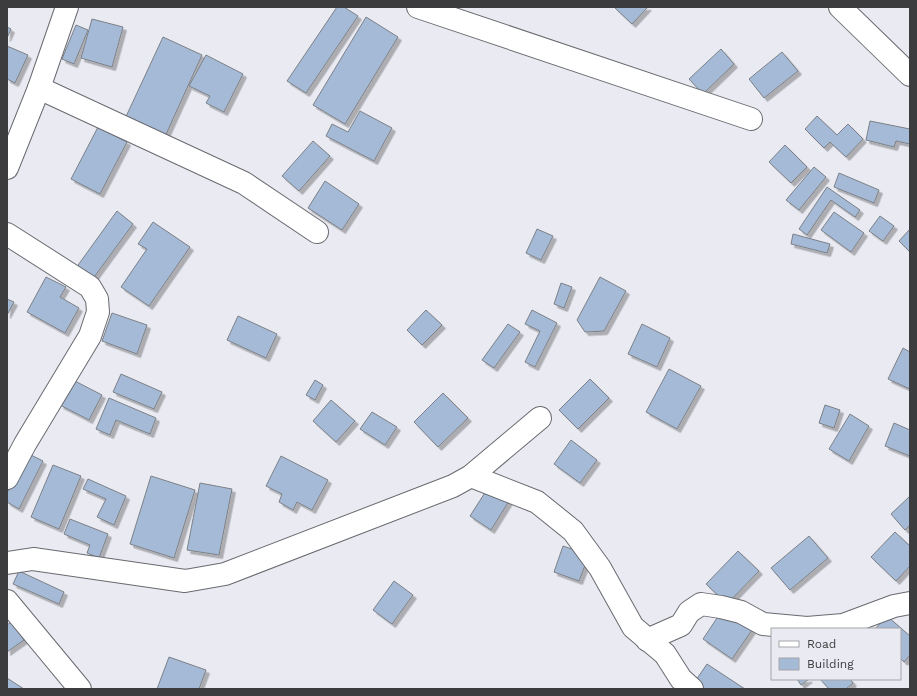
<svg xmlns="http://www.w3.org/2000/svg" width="917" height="696" viewBox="0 0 917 696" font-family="'Work Sans',sans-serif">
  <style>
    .building { fill: #a5bad7; stroke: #7c8086; filter: url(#shadow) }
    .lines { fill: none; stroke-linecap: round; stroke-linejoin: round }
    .minor-casing { stroke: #696a70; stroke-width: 24 }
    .minor { stroke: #fff; stroke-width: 22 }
  </style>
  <defs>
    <filter id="shadow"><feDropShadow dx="3.5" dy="3.5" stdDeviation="0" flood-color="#0004"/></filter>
  </defs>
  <rect width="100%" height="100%" fill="#eaebf2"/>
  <g class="building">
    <polygon points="337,7 344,7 358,16 306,93 287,81"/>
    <polygon points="614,7 648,7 632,24"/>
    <polygon points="366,17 398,37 345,124 313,105"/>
    <polygon points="92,19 123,27 112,67 81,58"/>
    <polygon points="76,25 88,30 74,64 62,59"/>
    <polygon points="7,27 11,29 7,38"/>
    <polygon points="163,37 202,55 163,141 123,123"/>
    <polygon points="7,46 28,55 15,83 7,79"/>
    <polygon points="721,49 734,64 703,94 689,79"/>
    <polygon points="782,52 798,71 764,98 749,79"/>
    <polygon points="206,55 243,74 224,112 206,103 210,96 189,86"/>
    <polygon points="360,111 392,128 374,161 326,136 332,124 348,132"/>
    <polygon points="817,116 837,135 848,124 863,139 846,157 830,142 824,148 805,129"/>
    <polygon points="870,121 910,129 910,144 896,141 894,147 866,140"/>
    <polygon points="98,127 127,142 100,194 71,179"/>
    <polygon points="313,141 330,156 299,191 282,176"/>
    <polygon points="785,145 807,167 791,183 769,162"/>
    <polygon points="814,167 826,177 799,210 786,200"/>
    <polygon points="839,173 879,190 874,203 834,187"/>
    <polygon points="325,181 359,204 342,230 308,208"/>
    <polygon points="827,187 860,210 855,217 831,200 807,235 799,229"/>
    <polygon points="117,211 133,224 92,280 76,268"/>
    <polygon points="834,212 864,233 851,252 821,230"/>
    <polygon points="880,216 894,226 883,241 869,231"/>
    <polygon points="153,222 190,247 149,306 121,287 147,249 138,244"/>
    <polygon points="537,229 553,236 541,260 526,253"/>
    <polygon points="910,229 910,250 909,251 899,241"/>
    <polygon points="793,234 830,244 827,253 791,244"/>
    <polygon points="46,277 66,287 60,297 79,308 65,333 27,312"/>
    <polygon points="600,277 626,291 604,331 585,332 577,320"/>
    <polygon points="561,283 572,287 564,308 554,304"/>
    <polygon points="7,299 14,302 7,315"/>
    <polygon points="426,310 442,325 422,345 407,330"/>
    <polygon points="532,310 557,323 535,367 525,362 540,331 525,324"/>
    <polygon points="112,313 147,325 137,354 102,341"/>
    <polygon points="238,316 277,334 266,358 227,340"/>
    <polygon points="508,324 520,332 494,368 482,360"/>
    <polygon points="642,324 670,338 657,367 628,354"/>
    <polygon points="903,348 910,352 910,389 888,379"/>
    <polygon points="669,369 701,386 677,429 646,412"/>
    <polygon points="121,374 162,392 154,409 113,392"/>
    <polygon points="590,379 609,398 578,429 559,410"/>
    <polygon points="73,380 102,395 89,420 60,405"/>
    <polygon points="315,380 323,385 315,400 306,395"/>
    <polygon points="443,393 468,418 438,447 414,422"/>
    <polygon points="109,398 156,418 150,434 116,420 110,435 96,429"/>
    <polygon points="331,400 355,421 336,442 313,421"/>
    <polygon points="825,405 840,410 834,428 819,423"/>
    <polygon points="372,412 397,427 385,445 360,429"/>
    <polygon points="850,414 869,426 849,461 829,449"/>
    <polygon points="894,423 910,430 910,456 885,446"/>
    <polygon points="571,440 597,460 580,483 554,464"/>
    <polygon points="27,453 43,461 19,509 7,502 7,493"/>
    <polygon points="281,456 328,480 312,510 297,502 293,510 279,502 282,494 266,486"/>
    <polygon points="53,465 81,476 59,529 31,517"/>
    <polygon points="151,476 195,490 174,558 130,544"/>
    <polygon points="88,479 126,496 114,525 97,517 106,499 83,489"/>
    <polygon points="200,483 232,489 219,555 187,550"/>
    <polygon points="488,488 509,501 491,530 470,516"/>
    <polygon points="910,496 910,525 905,530 891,514"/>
    <polygon points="70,519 108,534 99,558 87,553 90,545 64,534"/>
    <polygon points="895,532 910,546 910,566 896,581 871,557"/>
    <polygon points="809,536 828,558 790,590 771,568"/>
    <polygon points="563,546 589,555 579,581 554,572"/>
    <polygon points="738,551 759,571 727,604 706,584"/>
    <polygon points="19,571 64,592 59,604 13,584"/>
    <polygon points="394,581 413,595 392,624 373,610"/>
    <polygon points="723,609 752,630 732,659 703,639"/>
    <polygon points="887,616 910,636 910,655 904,662 900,658 900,629 875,629"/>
    <polygon points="11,622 24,640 7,652 7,625"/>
    <polygon points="169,657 206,670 199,689 157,689"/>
    <polygon points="707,664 745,689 703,689 694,683"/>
    <polygon points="7,678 24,689 7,689"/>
    <polygon points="797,679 809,679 801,685"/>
    <polygon points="820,679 850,679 853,683 846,689 829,689"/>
  </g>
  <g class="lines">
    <g class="minor-casing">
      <g id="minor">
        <polyline points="418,7 751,119"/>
        <polyline points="840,7 910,75"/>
        <polyline points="39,88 244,183 317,232"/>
        <polyline points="7,168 39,88 67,7"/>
        <polyline points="7,234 90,287 97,299 98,312 90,336 25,444 7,478"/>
        <polyline points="471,476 537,502 573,531 600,568 633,627 665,654 681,679 692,689"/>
        <polyline points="7,563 33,559 185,581 225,574 453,486 471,476 540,418"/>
        <polyline points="7,601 80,689"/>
        <polyline points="647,640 681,625 689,612 701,604 721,607 741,612 763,624 807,628 843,625 894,606 910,603"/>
      </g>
    </g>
    <use href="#minor" class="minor"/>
  </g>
  <rect width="917" height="696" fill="none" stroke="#3c3c3f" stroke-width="16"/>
  <rect x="771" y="628" width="130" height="52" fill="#eaebf2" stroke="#a4a5aa"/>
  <rect x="779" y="641" width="20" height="6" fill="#ffffff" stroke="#a4a5aa"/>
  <text x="807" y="648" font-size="12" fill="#3c3c3f">Road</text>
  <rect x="779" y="658" width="20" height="12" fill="#a5bad7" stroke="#a4a5aa"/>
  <text x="807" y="668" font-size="12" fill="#3c3c3f">Building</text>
</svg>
